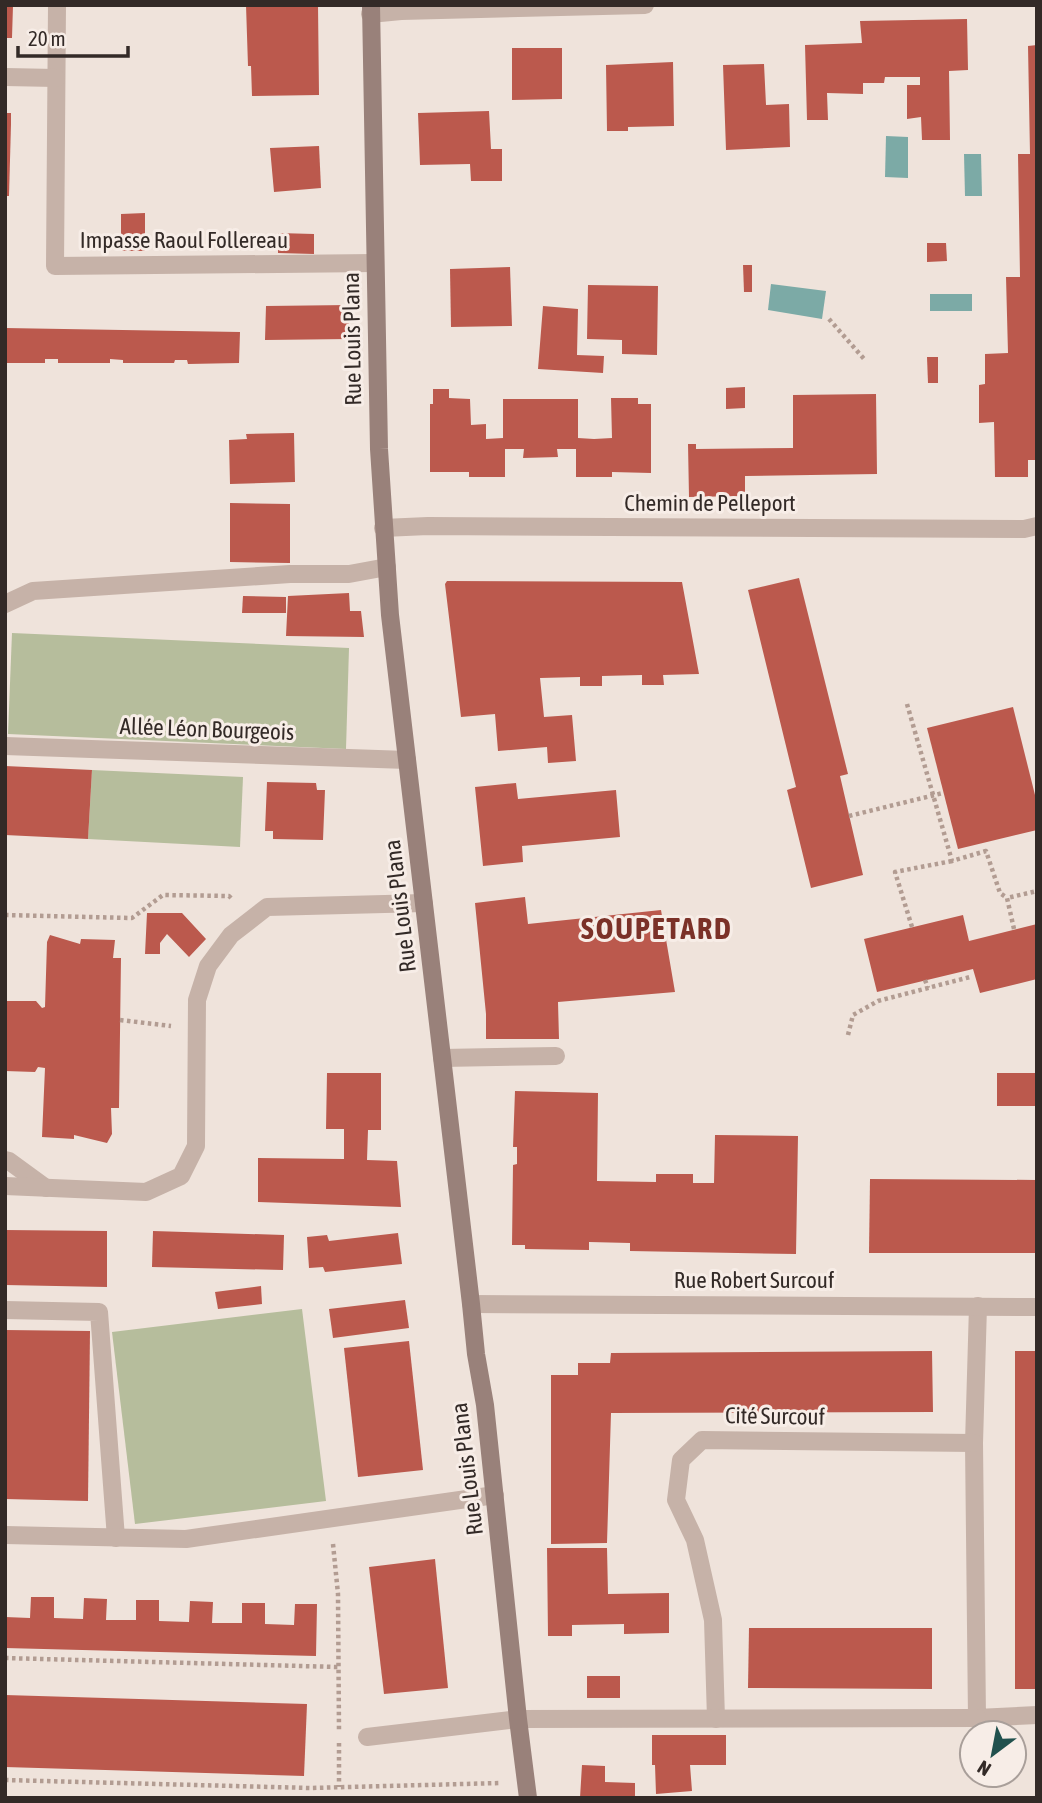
<svg xmlns="http://www.w3.org/2000/svg" width="1042" height="1803" viewBox="0 0 1042 1803" font-family="'Asap Condensed',sans-serif">
  <style>
    .green { fill: #b6bd9c }
    .water { fill: #7caaa6 }
    .building { fill: #bb594d }
    .lines { fill: none; stroke-linecap: round; stroke-linejoin: round }
    .path { stroke: #b29c92; stroke-width: 4.5; stroke-dasharray: 3.5 3.5; stroke-linecap: butt }
    .lane { stroke: #c6b2a8; stroke-width: 18 }
    .street { stroke: #c6b2a8; stroke-width: 18 }
    .secondary { stroke: #99817a; stroke-width: 18 }
    .labels { text-anchor: middle; stroke-width: 6; stroke-linejoin: round; paint-order: stroke }
    .street-label { font-size: 23px; fill: #332a27; stroke: #f7ede7 }
    .district-label { font-size: 30px; font-weight: bold; letter-spacing: 2px; fill: #7b3128; stroke: #f7ede7 }
  </style>
  <rect width="100%" height="100%" fill="#efe3db"/>
  <g class="green">
    <polygon points="12,633 349,648 346,749 8,734"/>
    <polygon points="92,770 243,777 240,847 88,839"/>
    <polygon points="302,1309 326,1501 135,1524 112,1332"/>
  </g>
  <g class="water">
    <polygon points="886,136 908,137 908,178 885,177"/>
    <polygon points="964,154 981,154 982,196 965,196"/>
    <polygon points="771,284 826,291 822,319 768,310"/>
    <rect x="930" y="294" width="42" height="17"/>
  </g>
  <g class="building">
    <polygon points="5,5 13,5 12,38 5,38"/>
    <polygon points="246,5 318,5 319,95 252,96 251,66 248,66"/>
    <polygon points="967,19 968,70 949,71 950,140 922,140 921,117 907,119 907,85 920,85 920,77 885,77 884,83 863,83 863,94 827,93 828,120 807,120 805,45 862,43 860,21"/>
    <polygon points="1037,45 1037,460 1028,460 1028,477 995,477 994,422 979,423 979,385 985,384 985,354 1008,353 1006,277 1020,277 1018,154 1030,154 1028,46"/>
    <polygon points="512,48 562,48 562,99 512,100"/>
    <polygon points="673,62 674,126 628,127 628,131 607,131 606,65"/>
    <polygon points="764,64 766,105 789,104 790,147 726,150 723,65"/>
    <polygon points="489,111 491,149 502,149 502,181 471,181 470,164 420,165 418,113"/>
    <polygon points="5,113 11,113 11,124 9,196 5,196"/>
    <polygon points="319,146 321,188 274,192 270,148"/>
    <polygon points="145,213 145,251 121,251 121,214"/>
    <polygon points="278,233 314,234 314,254 278,253"/>
    <polygon points="927,243 946,243 947,261 927,262"/>
    <polygon points="743,265 752,265 752,292 744,292"/>
    <polygon points="510,267 512,326 451,327 450,269"/>
    <polygon points="588,285 658,286 657,355 622,354 622,340 587,339"/>
    <polygon points="349,305 349,339 265,340 266,306"/>
    <polygon points="543,306 578,309 577,355 604,356 603,373 538,369"/>
    <polygon points="5,328 240,332 239,363 188,364 187,360 175,360 174,363 123,363 123,360 110,359 110,363 58,363 58,359 45,359 45,363 5,363"/>
    <polygon points="927,357 938,357 938,383 928,383"/>
    <polygon points="745,387 745,408 726,409 726,388"/>
    <polygon points="433,389 449,389 449,398 470,399 471,425 486,424 486,439 503,438 503,399 578,399 578,438 594,439 612,438 611,398 638,398 638,404 651,404 651,473 612,472 612,477 576,477 576,449 557,449 558,457 523,458 524,449 505,449 505,477 469,477 469,472 430,472 430,404 433,404"/>
    <polygon points="876,394 877,474 745,476 745,496 689,497 688,444 696,444 696,449 793,448 793,395"/>
    <polygon points="294,433 295,482 230,484 229,440 247,439 246,434"/>
    <polygon points="230,503 290,504 290,563 230,562"/>
    <polygon points="799,578 848,774 840,776 863,875 811,888 787,790 796,787 748,590"/>
    <polygon points="447,581 682,582 699,674 663,675 664,685 642,685 642,675 602,676 602,686 580,686 580,677 540,678 544,717 572,715 576,761 548,763 547,747 498,751 495,714 461,717 445,584"/>
    <polygon points="349,593 350,611 361,611 364,637 286,636 288,596"/>
    <polygon points="243,596 286,597 286,613 242,613"/>
    <polygon points="1013,707 1037,803 1037,830 958,849 927,728"/>
    <polygon points="5,766 92,770 88,839 5,835"/>
    <polygon points="267,782 316,783 317,790 325,790 323,840 273,839 273,831 265,831"/>
    <polygon points="516,783 518,799 616,790 620,837 522,846 523,862 483,866 475,787"/>
    <polygon points="525,897 528,924 661,910 675,992 558,1002 559,1039 486,1039 486,1014 475,903"/>
    <polygon points="147,913 182,913 206,939 189,957 167,934 160,943 160,954 145,954"/>
    <polygon points="963,915 969,941 1037,924 1037,979 980,993 973,969 877,992 864,939"/>
    <polygon points="50,935 80,944 81,939 115,940 113,958 121,958 119,1108 111,1108 112,1134 107,1143 74,1135 74,1139 42,1137 45,1068 38,1067 35,1072 5,1071 5,1001 36,1001 42,1008 45,1007 47,942"/>
    <polygon points="327,1073 381,1073 381,1130 368,1130 367,1160 397,1161 401,1207 258,1202 258,1158 344,1159 344,1129 326,1129"/>
    <rect x="997" y="1073" width="40" height="33"/>
    <polygon points="515,1091 598,1093 597,1181 656,1182 656,1174 693,1174 693,1183 714,1183 715,1135 798,1136 796,1254 630,1251 630,1243 589,1242 589,1250 525,1249 525,1245 512,1245 513,1165 517,1164 517,1147 513,1147"/>
    <polygon points="870,1179 1037,1180 1037,1253 869,1253"/>
    <polygon points="5,1230 107,1231 107,1287 5,1285"/>
    <polygon points="153,1231 284,1235 283,1270 152,1267"/>
    <polygon points="398,1233 402,1264 325,1272 323,1267 309,1268 307,1237 327,1235 329,1241"/>
    <polygon points="261,1286 262,1304 218,1309 215,1292"/>
    <polygon points="405,1300 409,1328 333,1338 329,1309"/>
    <polygon points="5,1330 90,1331 88,1501 5,1499"/>
    <polygon points="409,1341 423,1470 358,1477 344,1348"/>
    <polygon points="932,1351 933,1412 611,1413 607,1543 551,1544 551,1375 578,1375 578,1363 610,1363 611,1353"/>
    <rect x="1015" y="1351" width="22" height="338"/>
    <polygon points="547,1548 607,1548 608,1594 669,1593 669,1633 624,1634 624,1624 572,1625 572,1636 548,1636"/>
    <polygon points="435,1559 448,1688 384,1694 369,1567"/>
    <polygon points="31,1597 54,1597 54,1618 83,1619 84,1598 107,1599 106,1620 136,1620 136,1600 159,1600 159,1621 189,1622 190,1601 213,1602 212,1623 242,1623 242,1603 265,1603 265,1624 294,1625 295,1604 317,1604 316,1656 5,1648 5,1617 30,1618"/>
    <polygon points="749,1628 932,1628 932,1689 748,1688"/>
    <rect x="587" y="1676" width="33" height="22"/>
    <polygon points="5,1695 307,1704 304,1776 5,1767"/>
    <polygon points="652,1735 726,1735 726,1765 690,1765 692,1791 656,1794 655,1765 652,1765"/>
    <polygon points="582,1765 605,1766 605,1782 635,1783 635,1798 580,1798"/>
  </g>
  <g class="lines">
    <g class="path">
      <polyline points="829,319 865,360"/>
      <polyline points="907,704 952,861 986,851 1000,893 1007,898"/>
      <polyline points="849,816 943,793"/>
      <polyline points="5,915 132,918 163,895 229,896 233,900"/>
      <polyline points="912,927 895,872 952,861"/>
      <polyline points="1014,929 1007,898 1037,891"/>
      <polyline points="925,980 928,988"/>
      <polyline points="120,1020 171,1026"/>
      <polyline points="848,1035 853,1015 878,1001 970,977"/>
      <polyline points="333,1544 338,1594 339,1731"/>
      <polyline points="5,1658 338,1667"/>
      <polyline points="339,1743 339,1787"/>
      <polyline points="5,1780 310,1788 501,1783"/>
    </g>
    <g class="lane">
      <polyline points="5,604 33,591 290,574 349,574 387,567"/>
      <polyline points="5,746 407,760"/>
      <polyline points="442,1058 556,1056"/>
      <polyline points="5,1160 9,1161 46,1188"/>
      <polyline points="978,1306 974,1443 977,1718 1037,1715"/>
      <polyline points="5,1310 99,1312 116,1538"/>
      <polyline points="5,1535 186,1539 495,1495"/>
      <polyline points="716,1719 713,1620 695,1540 676,1500 681,1460 702,1440 974,1443"/>
      <polyline points="367,1737 518,1719 977,1718"/>
    </g>
    <g class="street">
      <polyline points="57,5 55,266 375,263"/>
      <polyline points="370,14 401,11 645,5"/>
      <polyline points="5,77 56,78"/>
      <polyline points="383,528 428,526 1024,529 1037,526"/>
      <polyline points="5,1186 146,1192 181,1176 196,1146 197,1000 208,966 231,935 267,907 424,903"/>
      <polyline points="471,1304 1037,1307"/>
    </g>
    <polyline class="secondary" points="371,5 379,449 390,615 471,1304 476,1354 485,1405 518,1719 528,1798"/>
  </g>
  <g class="labels">
    <g class="street-label">
      <text x="184" y="248">Impasse Raoul Follereau</text>
      <text transform="translate(352 339) rotate(-91)" y="8">Rue Louis Plana</text>
      <text x="710" y="511">Chemin de Pelleport</text>
      <text transform="translate(207 729) rotate(2)" y="8">Allée Léon Bourgeois</text>
      <text transform="translate(400 906) rotate(-97)" y="8">Rue Louis Plana</text>
      <text x="754" y="1288">Rue Robert Surcouf</text>
      <text transform="translate(775 1416) rotate(1)" y="8">Cité Surcouf</text>
      <text transform="translate(467 1469) rotate(-97)" y="8">Rue Louis Plana</text>
    </g>
    <g class="district-label">
      <text x="657" y="939">SOUPETARD</text>
    </g>
  </g>
  <rect width="1042" height="1803" fill="none" stroke="#332a27" stroke-width="14"/>
  <g transform="translate(993 1754) rotate(212)"><circle r="33" fill="#f7ede7" stroke="#a99f9a" stroke-width="2"/>
  <path d="M0-5L12 26L0 18L-12 26Z" fill="#21514e"/>
  <text y="-10" font-size="19" font-weight="bold" text-anchor="middle" fill="#332a27">N</text>
  </g>
  <path d="M18 46v10h110v-10" fill="none" stroke="#332a27" stroke-width="3.5"/>
  <text x="28" y="46" font-size="21" fill="#332a27" stroke="#f7ede7" stroke-width="5" paint-order="stroke">20 m</text>
</svg>
